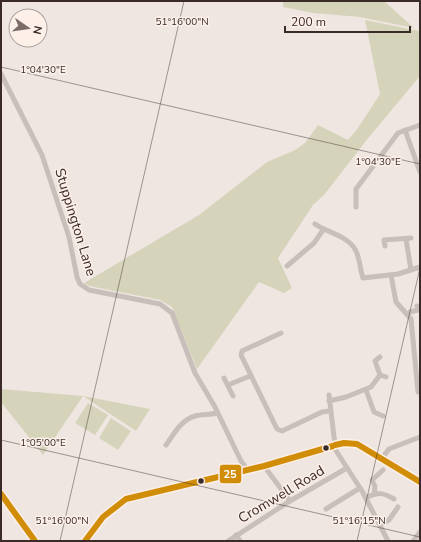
<svg xmlns="http://www.w3.org/2000/svg" width="421" height="542" viewBox="0 0 421 542" font-family="'Nunito Sans',sans-serif">
  <style>
    .green { fill: #d5d4ba }
    .lines { fill: none; stroke-linecap: round; stroke-linejoin: round }
    .street { stroke: #c8beba; stroke-width: 5 }
    .bus-1-casing { stroke: #fcf0e9; stroke-width: 9 }
    .bus-1 { stroke: #d18d08; stroke-width: 6 }
    .ticks { fill: none; stroke: #3a2a28; stroke-width: 1; stroke-opacity: 0.45 }
    .bus-dot { fill: #3a2a28; stroke: #fcf0e9; stroke-width: 1.5 }
    .labels { text-anchor: middle; stroke-width: 3; stroke-linejoin: round; paint-order: stroke }
    .street-label { font-size: 14px; fill: #3a2a28; stroke: #fcf0e9 }
    .ticks-label { font-size: 10px; text-anchor: middle; fill: #3a2a28; stroke: #fcf0e9; stroke-width: 3; stroke-linejoin: round; paint-order: stroke }
    .line-badge { stroke: #fcf0e9; stroke-width: 1.5 }
    .badge-label { font-size: 11px; text-anchor: middle; font-weight: bold; fill: #fff }
  </style>
  <rect width="100%" height="100%" fill="#efe6e2"/>
  <g class="green">
    <polygon points="283,1 384,1 414,28 360,17 313,13 283,7"/>
    <polygon points="365,20 419,31 420,30 420,76 369,137 324,195 313,205 278,258 292,288 284,293 259,282 197,369 172,307 160,300 89,286 84,283 199,215 267,162 295,150 305,143 318,125 348,140 358,128 380,94"/>
    <polygon points="1,389 83,396 150,409 136,431 83,396 43,455 1,402"/>
    <polygon points="88,403 108,415 95,435 75,423"/>
    <polygon points="111,418 131,431 118,450 99,438"/>
  </g>
  <g class="lines">
    <g class="street">
      <polyline points="1,74 42,155 69,237 77,277 80,284 89,290 160,304 172,313 195,373 215,407 241,461 247,469"/>
      <polyline points="405,130 420,172"/>
      <polyline points="356,207 356,189 398,133 420,125"/>
      <path d="M315,224C328,233 349,236 356,251C360,259 360,270 363,278L398,274L420,267"/>
      <polyline points="406,239 411,270"/>
      <polyline points="385,246 384,240 411,238"/>
      <polyline points="287,266 314,243 323,230"/>
      <polyline points="391,275 396,302 411,319 418,392 420,392"/>
      <polyline points="408,315 410,312 418,310 417,306"/>
      <polyline points="281,333 242,351 241,355 277,429 282,431 322,412 330,411"/>
      <polyline points="380,375 386,377"/>
      <polyline points="224,378 233,396"/>
      <polyline points="228,385 250,376"/>
      <polyline points="366,390 374,412 383,416"/>
      <polyline points="329,395 335,445"/>
      <polyline points="329,401 346,397 371,387 380,375 375,361 380,357"/>
      <path d="M166,445C174,434 181,420 195,416C202,414 210,415 217,413"/>
      <polyline points="333,446 362,491 388,541"/>
      <polyline points="382,458 389,449 420,437"/>
      <polyline points="264,466 290,501"/>
      <polyline points="374,494 375,486 372,480 383,470"/>
      <path d="M366,498C378,492 382,492 394,499"/>
      <polyline points="326,509 360,488"/>
      <polyline points="380,525 389,520 398,507"/>
      <polyline points="236,535 240,541"/>
      <path d="M85,541C97,523 108,510 126,499L264,466L344,443C363,442 404,470 420,482"/>
      <polyline points="228,541 290,501 347,468"/>
      <polyline points="413,541 420,532"/>
    </g>
    <g class="bus-1-casing">
      <g id="bus-1">
        <polyline points="335,445 344,443 357,444 420,482"/>
        <polyline points="1,494 35,541"/>
        <polyline points="85,541 103,517 126,499 264,466 333,446"/>
      </g>
    </g>
    <use href="#bus-1" class="bus-1"/>
  </g>
  <path class="ticks" d="M1,67L420,164M1,440L420,537M60,541L184,1M357,541L420,268"/>
  <g class="bus-dot">
    <circle cx="326" cy="448" r="3.5"/>
    <circle cx="201" cy="481" r="3.5"/>
  </g>
  <g class="labels">
    <g class="street-label">
      <text transform="translate(76 222) rotate(73)" y="5">Stuppington Lane</text>
      <text transform="translate(281 494) rotate(-31)" y="5">Cromwell Road</text>
    </g>
  </g>
  <g class="ticks-label">
    <text x="182" y="25">51°16'00"N</text>
    <text x="43" y="73">1°04'30"E</text>
    <text x="378" y="165">1°04'30"E</text>
    <text x="43" y="446">1°05'00"E</text>
    <text x="62" y="524">51°16'00"N</text>
    <text x="359" y="524">51°16'15"N</text>
  </g>
  <rect class="line-badge" x="219" y="464" width="23" height="20" rx="4" fill="#d18d08"/>
  <g class="badge-label">
    <text x="230" y="478">25</text>
  </g>
  <rect width="421" height="542" fill="none" stroke="#3a2a28" stroke-width="4"/>
  <g transform="translate(28 28) rotate(103)"><circle r="19" fill="#fcf0e9" stroke="#aea19c"/>
  <path d="M0-3L7 15L0 10L-7 15Z" fill="#796c69"/>
  <text y="-6" font-size="11" font-weight="bold" text-anchor="middle" fill="#3a2a28">N</text>
  </g>
  <path d="M285 26v6h125v-6" fill="none" stroke="#3a2a28" stroke-width="2"/>
  <text x="291" y="26" font-size="12" fill="#3a2a28" stroke="#fcf0e9" stroke-width="3" paint-order="stroke">200 m</text>
</svg>
